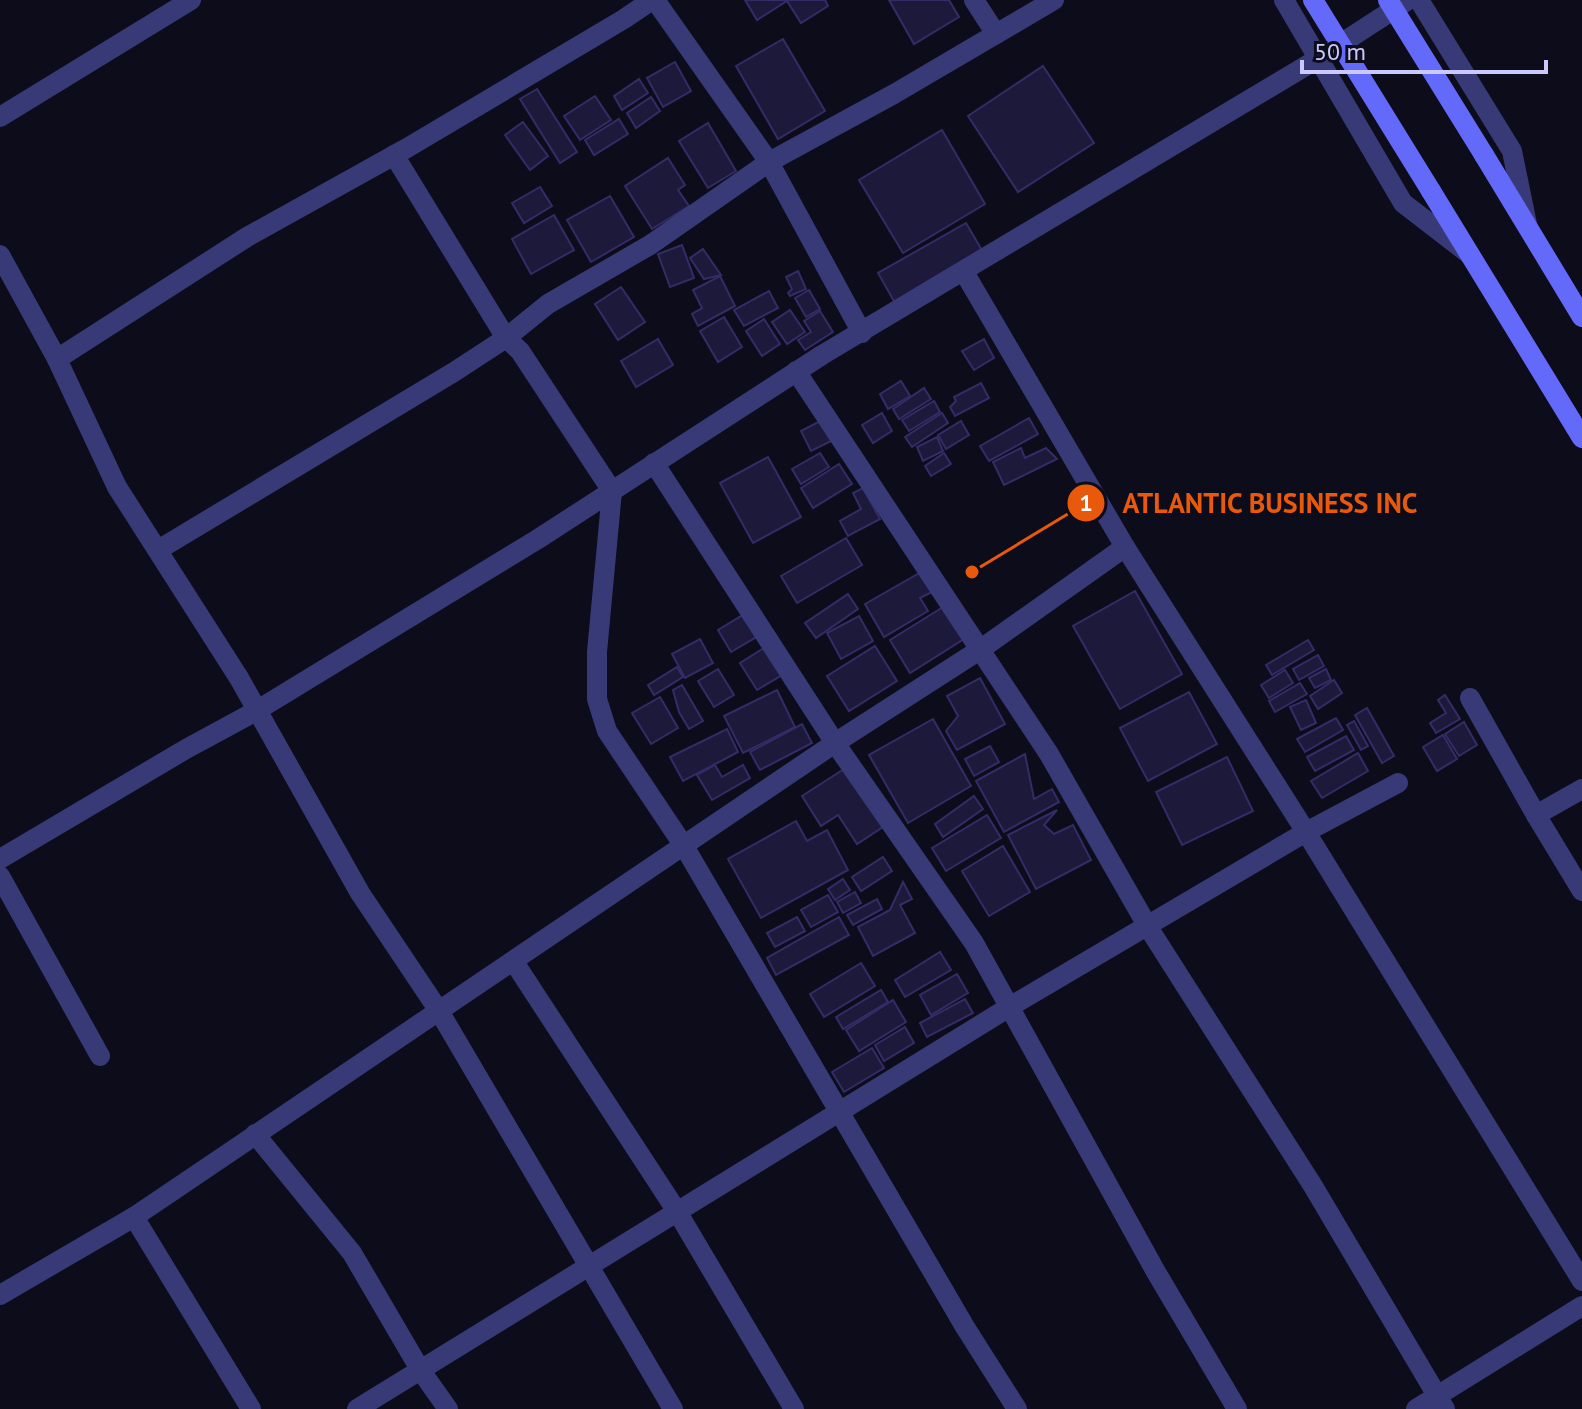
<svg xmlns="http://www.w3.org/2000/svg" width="1582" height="1409" viewBox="0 0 1582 1409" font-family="'PT Sans',sans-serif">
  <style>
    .building { fill: #1d193b; stroke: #332c66; stroke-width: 2 }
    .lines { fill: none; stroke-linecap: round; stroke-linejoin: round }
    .minor { stroke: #383a78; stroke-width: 20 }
    .secondary { stroke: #6369f8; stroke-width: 20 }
    .secondary-bridge { stroke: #6369f8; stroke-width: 20 }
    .leader { fill: none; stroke: #e8590c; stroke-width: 3 }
    .callout-dot { fill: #e8590c; stroke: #0d0c1b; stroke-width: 3 }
    .mark-label { font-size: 24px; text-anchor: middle; font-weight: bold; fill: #fff }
    .callout-label { font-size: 28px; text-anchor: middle; font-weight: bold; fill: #e8590c; stroke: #0d0c1b; stroke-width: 7; stroke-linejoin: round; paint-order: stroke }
  </style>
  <rect width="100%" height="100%" fill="#0d0c1b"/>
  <g class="building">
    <polygon points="745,0 825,0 828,6 801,23 787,1 757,20"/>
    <polygon points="889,0 949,0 959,17 914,44"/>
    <polygon points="783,39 825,111 778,139 736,66"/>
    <polygon points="675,62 691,91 663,107 647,78"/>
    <polygon points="1043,66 1094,143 1018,192 968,116"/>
    <polygon points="639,79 648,93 622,110 614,96"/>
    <polygon points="537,89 577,152 560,163 520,99"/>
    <polygon points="595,96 611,120 580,140 564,116"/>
    <polygon points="651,97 660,111 636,128 627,113"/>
    <polygon points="619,119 628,134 594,155 585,140"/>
    <polygon points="523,122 548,156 530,170 505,135"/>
    <polygon points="708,123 736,171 708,188 679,141"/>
    <polygon points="942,130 985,204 903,253 859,180"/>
    <polygon points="668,158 685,185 678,190 689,206 652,229 625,186"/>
    <polygon points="540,187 552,206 524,223 512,203"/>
    <polygon points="610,196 634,237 591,262 567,220"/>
    <polygon points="554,215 574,250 531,274 512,239"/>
    <polygon points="966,223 983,252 895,303 878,273"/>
    <polygon points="682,245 694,278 670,287 658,254"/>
    <polygon points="703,249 721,275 704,279 690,258"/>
    <polygon points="798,271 806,289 790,296 788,293 792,289 786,277"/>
    <polygon points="720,276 735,306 698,326 692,314 702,308 693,290"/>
    <polygon points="621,287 645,322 618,340 595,304"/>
    <polygon points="809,290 820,309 806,317 795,298"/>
    <polygon points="769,291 778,308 744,326 734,310"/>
    <polygon points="790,310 805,332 787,344 772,322"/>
    <polygon points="820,311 833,332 805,350 798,340 811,332 804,321"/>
    <polygon points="724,317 742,347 718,362 700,331"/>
    <polygon points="764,319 780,344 762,356 746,331"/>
    <polygon points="658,339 673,365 636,387 621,361"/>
    <polygon points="984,339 994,358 974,370 962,351"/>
    <polygon points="901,381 910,396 888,409 880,394"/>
    <polygon points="981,383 989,398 955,416 950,407 956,401 954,397"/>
    <polygon points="924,388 931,399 899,419 893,409"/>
    <polygon points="934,401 940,412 909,431 902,420"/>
    <polygon points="882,413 892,431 873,443 862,425"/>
    <polygon points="942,413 948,423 912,447 905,437"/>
    <polygon points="1029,418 1038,434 989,461 980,446"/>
    <polygon points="822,420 833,440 811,451 801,431"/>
    <polygon points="961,421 969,435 946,449 938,435"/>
    <polygon points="937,437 943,451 923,461 917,447"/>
    <polygon points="1021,448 1025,458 1046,448 1057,459 1004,485 993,462"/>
    <polygon points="820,453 829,467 801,484 792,469"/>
    <polygon points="944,453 951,464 931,476 925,466"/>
    <polygon points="768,457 801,517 753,543 720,483"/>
    <polygon points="839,464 852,484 813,508 801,488"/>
    <polygon points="863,488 880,519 848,536 840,521 861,509 853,493"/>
    <polygon points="846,538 862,565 797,603 781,576"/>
    <polygon points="921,572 932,592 920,598 928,611 884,637 865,604"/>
    <polygon points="1135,591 1182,674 1120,709 1073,626"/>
    <polygon points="848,594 858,609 816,638 805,623"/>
    <polygon points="943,607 964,639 910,673 890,640"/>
    <polygon points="746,613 758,636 731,652 718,630"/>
    <polygon points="859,616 873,641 841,659 827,633"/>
    <polygon points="700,639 713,663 685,678 672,654"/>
    <polygon points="1308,640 1314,650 1272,675 1266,665"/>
    <polygon points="767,646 784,674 757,690 740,663"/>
    <polygon points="875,646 897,681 849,711 827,676"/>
    <polygon points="1318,655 1324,666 1299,680 1293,669"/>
    <polygon points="677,667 683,677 654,695 648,685"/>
    <polygon points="718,669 734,695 714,707 698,681"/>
    <polygon points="1326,669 1331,680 1315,688 1309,678"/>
    <polygon points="1285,670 1293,683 1269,698 1261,685"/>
    <polygon points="980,678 1005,724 957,750 946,731 958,716 947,696"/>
    <polygon points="1334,680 1342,693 1318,709 1310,696"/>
    <polygon points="1300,683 1307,694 1275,712 1269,701"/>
    <polygon points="682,685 703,721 689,729 679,712 673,690"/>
    <polygon points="777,690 795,727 743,753 724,716"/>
    <polygon points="1189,692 1217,744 1148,781 1120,728"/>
    <polygon points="1445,695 1460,719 1436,733 1430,723 1446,713 1438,700"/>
    <polygon points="660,697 678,728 651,744 632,713"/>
    <polygon points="1306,700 1316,723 1301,730 1290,707"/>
    <polygon points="1367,708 1394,756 1382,763 1355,715"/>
    <polygon points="1336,718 1343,730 1305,752 1297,739"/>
    <polygon points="933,719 971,786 908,823 869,755"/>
    <polygon points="1354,721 1368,746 1361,750 1347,725"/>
    <polygon points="1464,722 1477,745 1459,756 1445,734"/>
    <polygon points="802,724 812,743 760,770 750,752"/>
    <polygon points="727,729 738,752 683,781 670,757"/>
    <polygon points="1443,735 1457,759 1437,771 1423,747"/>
    <polygon points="1346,736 1354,750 1315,771 1307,757"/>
    <polygon points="990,746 999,762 974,776 965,759"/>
    <polygon points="1358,753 1368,771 1322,798 1311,781"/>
    <polygon points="1025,754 1034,799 1052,789 1059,802 1004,832 976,781"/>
    <polygon points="1227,757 1253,811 1182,845 1156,792"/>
    <polygon points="715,765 722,777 743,765 750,778 712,800 697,775"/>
    <polygon points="847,767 886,825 857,844 838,815 821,826 802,796"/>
    <polygon points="974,796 983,809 943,837 935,824"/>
    <polygon points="1057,810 1044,825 1054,834 1073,825 1091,860 1036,889 1008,835"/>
    <polygon points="987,815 1001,838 946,871 932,848"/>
    <polygon points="796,821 807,841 827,830 848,870 761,918 728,859"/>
    <polygon points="1003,846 1030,892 989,916 962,871"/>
    <polygon points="883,857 892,871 861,891 852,877"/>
    <polygon points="843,879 850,890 835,900 828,889"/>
    <polygon points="903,882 912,899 900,905 915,933 873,956 858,927 890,910"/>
    <polygon points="855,892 861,903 843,913 837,902"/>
    <polygon points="828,895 838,912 811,927 801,910"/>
    <polygon points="877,899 882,909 853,925 847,915"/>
    <polygon points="797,917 805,931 775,947 767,933"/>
    <polygon points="839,917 849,935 776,975 767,958"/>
    <polygon points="940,952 951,970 905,997 895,980"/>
    <polygon points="861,963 875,986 824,1017 810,994"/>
    <polygon points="957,974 968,993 931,1015 920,995"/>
    <polygon points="881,990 888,1002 843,1029 836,1017"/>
    <polygon points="965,999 973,1013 927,1037 920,1023"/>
    <polygon points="893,1000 906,1022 859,1051 846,1030"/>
    <polygon points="905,1027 914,1043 884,1061 875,1045"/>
    <polygon points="872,1048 884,1068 844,1092 832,1072"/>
  </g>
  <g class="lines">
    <g class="minor">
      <polyline points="655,0 769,162 862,333"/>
      <polyline points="974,0 996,34"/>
      <polyline points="1284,0 1403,203 1469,254"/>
      <polyline points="1419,0 1512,151 1527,224"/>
      <polyline points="0,117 191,0"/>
      <polyline points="394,155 506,338 520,351 612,491 597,652 597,699 607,731 684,846 965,1327 1017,1409"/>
      <polyline points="0,255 57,359 117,487 239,678 360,893 439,1011 673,1409"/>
      <polyline points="964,272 1125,547 1306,832 1582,1281"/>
      <polyline points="57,359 247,237 407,148 624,19 652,0"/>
      <polyline points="796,371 1049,754 1148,927 1313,1186 1445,1409"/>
      <polyline points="654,463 835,743 974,943 1156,1272 1237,1409"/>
      <polyline points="158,550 454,372 506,338 548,304 650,245 769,162 894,94 1054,0"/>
      <polyline points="1470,698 1536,815 1582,891"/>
      <polyline points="1536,815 1582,789"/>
      <polyline points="0,859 186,749 256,711 538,539 822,355 1319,58 1408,0"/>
      <polyline points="0,876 100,1056"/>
      <polyline points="514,962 678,1213 794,1409"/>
      <polyline points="255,1134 352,1253 421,1371 448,1409"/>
      <polyline points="134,1217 251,1409"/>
      <polyline points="0,1295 134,1217 835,743 981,649 1125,547"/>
      <polyline points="357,1409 1011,1006 1306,832 1398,783"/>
      <polyline points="1416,1409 1582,1306"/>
    </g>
    <g class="secondary">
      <polyline points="1484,155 1582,317"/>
      <polyline points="1431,191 1582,438"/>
    </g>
    <g class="secondary-bridge">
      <polyline points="1313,0 1431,191"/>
      <polyline points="1388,0 1484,155"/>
    </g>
  </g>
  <path class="leader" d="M972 572L1086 503"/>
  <g class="callout-dot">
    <circle cx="972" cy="572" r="8"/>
    <circle cx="1086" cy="503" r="20"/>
  </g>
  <g class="mark-label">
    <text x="1086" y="511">1</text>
  </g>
  <g class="callout-label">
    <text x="1270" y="513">ATLANTIC BUSINESS INC</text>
  </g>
  <path d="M1302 60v12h244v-12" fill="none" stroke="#cbc8fd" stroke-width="4"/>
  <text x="1314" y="60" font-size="24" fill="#cbc8fd" stroke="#0d0c1b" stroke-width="6" paint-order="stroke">50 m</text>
</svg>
